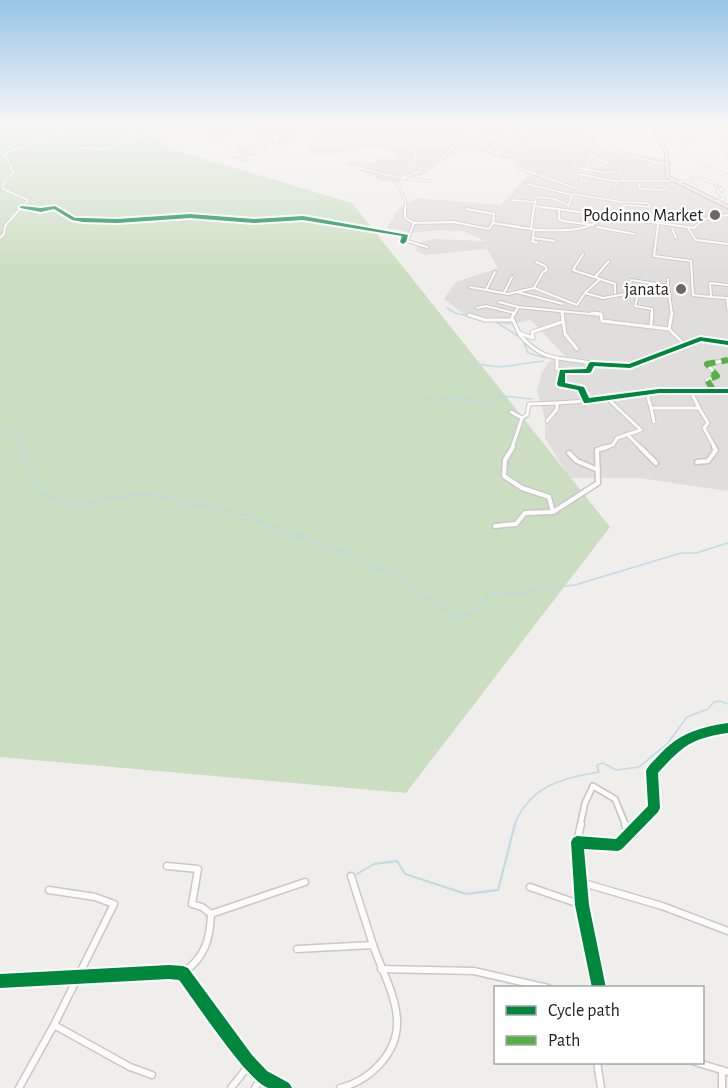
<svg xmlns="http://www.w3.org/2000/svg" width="728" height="1088" viewBox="0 0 728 1088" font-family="'Alegreya Sans',sans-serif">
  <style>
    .residential { fill: #dfdedc }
    .forest { fill: #cbdec1 }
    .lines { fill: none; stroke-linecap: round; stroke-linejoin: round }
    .stream-far1 { stroke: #bfdbe3; stroke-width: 1.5 }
    .stream { stroke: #bfdbe3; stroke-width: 2 }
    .minor-far5-casing { stroke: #c9c8c7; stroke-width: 3 }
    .minor-far4-casing { stroke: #c9c8c7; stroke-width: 4 }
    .minor-far3-casing { stroke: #c9c8c7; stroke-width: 5 }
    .minor-far2-casing { stroke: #c9c8c7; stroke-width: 7 }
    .minor-far1-casing { stroke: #c9c8c7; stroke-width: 8 }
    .minor-casing { stroke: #c9c8c7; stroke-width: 9 }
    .trunk-casing { stroke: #c5a2ac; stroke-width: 4.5 }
    .minor-far5 { stroke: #fdfcfc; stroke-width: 1.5 }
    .minor-far4 { stroke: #fdfcfc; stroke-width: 2 }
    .minor-far3 { stroke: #fdfcfc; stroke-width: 3 }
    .minor-far2 { stroke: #fdfcfc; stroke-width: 4 }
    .minor-far1 { stroke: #fdfcfc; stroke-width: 4.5 }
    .minor { stroke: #fdfcfc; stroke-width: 6 }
    .trunk { stroke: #f0e6e4; stroke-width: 3 }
    .quiet { stroke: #55b145; stroke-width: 6; stroke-dasharray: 12 6; stroke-linecap: butt }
    .cycleway-casing { stroke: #fff; stroke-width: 4 }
    .cycleway { fill: #00873e; fill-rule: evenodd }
    .poi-dot { fill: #6a6968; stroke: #fff; stroke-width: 2 }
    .labels { text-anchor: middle; stroke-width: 4.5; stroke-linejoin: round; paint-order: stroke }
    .far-poi-label { font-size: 18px; fill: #222; stroke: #fff; text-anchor: end }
  </style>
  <rect width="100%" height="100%" fill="#f0eeeb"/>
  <polygon class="residential" points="212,123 475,123 484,125 487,123 579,123 589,128 600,129 597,146 672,161 668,168 671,177 676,181 728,206 728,491 639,478 570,478 545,438 545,419 537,391 542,372 549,362 565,356 531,320 509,325 469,318 444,299 456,282 498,268 487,249 425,255 415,250 420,242 433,239 485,241 463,231 438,230 413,233 387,228 399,208 417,198 501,205 529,174 513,162 469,149 453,154 425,174 396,183 381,181 346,163 354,160 375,163 381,158 398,160 397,154 380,148 368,148 335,153 313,153 306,150 318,138 321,131 312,128 282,146 272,146 251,152 257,155 247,157 248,161 245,162 238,163 239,160 227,157 242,155 243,152 229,150 238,146 267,144 258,136 247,132 209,141 202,131 205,125"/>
  <polygon class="forest" points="0,123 139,123 171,149 352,203 610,527 406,793 0,757"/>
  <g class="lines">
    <g class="stream-far1">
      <polyline points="0,134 6,131 3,129"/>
      <polyline points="0,154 13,159 32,153 29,152 41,146 76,145 88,136 85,135 92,131 88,129 99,123"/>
      <polyline points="447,308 455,313 468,316"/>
      <polyline points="511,320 517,332"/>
      <polyline points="496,322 521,338"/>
      <polyline points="523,340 528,353 546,358"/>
      <polyline points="467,363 500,367 543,361"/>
      <polyline points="426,398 437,401 456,397 482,403 502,396 532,399"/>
      <polyline points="0,428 20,438 26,461 35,475 34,483 39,493 76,504 83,505 106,498 149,494 253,517 271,526 329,546 378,569 388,570 436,604 460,617 473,613 490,594 524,593 540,588 575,585 681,553 696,553 728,543"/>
      <path d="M514,826C529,786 562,778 599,772L597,765L603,763L616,770L639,767L668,743L687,717L708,709L714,702L720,701L728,704"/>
    </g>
    <polyline class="stream" points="357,874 374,864 397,861 405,874 466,894 498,890 515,824"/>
    <g class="minor-far5-casing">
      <g id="minor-far5">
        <polyline points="369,123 400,128"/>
        <polyline points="401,123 397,138 401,145 415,153 416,160 421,164 421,171 404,177 398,186 406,202 405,209"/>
        <polyline points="454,123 586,145 667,165"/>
        <polyline points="550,123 613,129 615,126 708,123"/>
        <polyline points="589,123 614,125"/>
        <polyline points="712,123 728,124"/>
        <polyline points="216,124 222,123 223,126 239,128 274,123"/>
        <polyline points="572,127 573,135 583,138 590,127"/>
        <polyline points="196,128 224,127"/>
        <polyline points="686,128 695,139 681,140 690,159 728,176"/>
        <polyline points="563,129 559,136 566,140"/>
        <polyline points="513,132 488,151 511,156 534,136"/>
        <polyline points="550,132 559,125"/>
        <polyline points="54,134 98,131 116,126 117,128 143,129 144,133 165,135"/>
        <polyline points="549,135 558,137"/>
        <polyline points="658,135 669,135 666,127 728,131"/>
        <polyline points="328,136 370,136 384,126"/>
        <polyline points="728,137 721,148 727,150 728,155"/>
        <polyline points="402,145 412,146"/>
        <polyline points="452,147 439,145 455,131 472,133 477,125"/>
        <polyline points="593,147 591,154 610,165"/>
        <polyline points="76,148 107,149 139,137 117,129"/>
        <polyline points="567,150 568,142"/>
        <polyline points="247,154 254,148 276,144 276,140 270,133 278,123"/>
        <polyline points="441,159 466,134 502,140"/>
        <polyline points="515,159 516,167 575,188"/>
        <polyline points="356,167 395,177 431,181"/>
        <polyline points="573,167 607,173 619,171 623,180"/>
        <polyline points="578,174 614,181 674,181"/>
        <polyline points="582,175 581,180 585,181"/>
        <polyline points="585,175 591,154"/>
        <polyline points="698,178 712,182 723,190 717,190 724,199 716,201"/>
        <polyline points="638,182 640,189 666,190 666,186"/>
        <polyline points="677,182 689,181 693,178"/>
        <polyline points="527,184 572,195 568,207"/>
        <polyline points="613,190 618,181"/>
        <polyline points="573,194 622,202 648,203 650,207 624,205 623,209"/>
        <polyline points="512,200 536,202"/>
        <polyline points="591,205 592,209"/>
        <polyline points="535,206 553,209"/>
        <polyline points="22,207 32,209"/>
        <polyline points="20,209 28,200 3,189 4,181 13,173 8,159 4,156 5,153 48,138 73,123"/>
        <polyline points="48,209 57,209"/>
        <polyline points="534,209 536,197 554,199 568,205"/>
      </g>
    </g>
    <g class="minor-far4-casing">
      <g id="minor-far4">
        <polyline points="22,207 41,210 55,207"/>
        <polyline points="55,207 74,219 83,220 117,221 190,216 254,221 303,218 405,235 403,242"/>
        <polyline points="405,207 405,218 414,223 453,222 489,229 493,223 531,229 534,207"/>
        <polyline points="543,207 694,228 704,219 728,215"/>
        <polyline points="591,207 593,215"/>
        <polyline points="467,209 494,214 493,223"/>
        <polyline points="559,209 559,219 563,221 593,225"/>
        <polyline points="621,218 624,207"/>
        <polyline points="676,218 699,221"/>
        <polyline points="658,225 654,256 691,261 693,295 711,297 710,283 728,285"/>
        <polyline points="597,227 634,234"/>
        <polyline points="672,228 676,238"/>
        <polyline points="688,228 696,240 728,244"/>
        <polyline points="532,229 534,230 533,238 554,241"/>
        <path d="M534,230C560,230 585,234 606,216"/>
        <polyline points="0,238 4,234 5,226 22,207"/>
        <polyline points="533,238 532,241 537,243"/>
        <polyline points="407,241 427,247"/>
        <polyline points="404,242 407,241 414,223"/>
        <polyline points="583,254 573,270 594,277"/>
        <polyline points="600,279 615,284 615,293"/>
        <polyline points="470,287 508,294 534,288 577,305 585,293 603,298 626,294 669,294 668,286"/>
        <polyline points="534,288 543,272 547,270 545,266 536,262"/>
        <polyline points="486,290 495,272"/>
        <polyline points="517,292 563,304"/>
        <polyline points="504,293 512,277"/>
        <polyline points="585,293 600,279 595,277 609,261"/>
        <polyline points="628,294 631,280 668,286 668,279"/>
        <polyline points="638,294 635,306 652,309 652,315"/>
        <polyline points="669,294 672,315"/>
        <polyline points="711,297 728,298"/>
        <polyline points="727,298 728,309"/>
        <polyline points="499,302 518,307"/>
        <polyline points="477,308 486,306 514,313"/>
        <polyline points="562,312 562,315"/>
        <polyline points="514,315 518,307 601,315"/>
      </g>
    </g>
    <g class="minor-far3-casing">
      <g id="minor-far3">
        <polyline points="514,313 512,318 519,333 533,338 532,332 562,322"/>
        <polyline points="562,313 565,334 577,349"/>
        <polyline points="592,313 601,314 602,321 669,329"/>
        <polyline points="672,313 669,329 685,345"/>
        <polyline points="469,315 485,320 513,320"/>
        <polyline points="651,325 652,313"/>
        <path d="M519,334C546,365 558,355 594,364"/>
        <polyline points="728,343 700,339 630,366 591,364 589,371 562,371 561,384 581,389 587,401 659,391 728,391"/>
        <polyline points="557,359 557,369 561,371"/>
        <polyline points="713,391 707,380 717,376 707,364 728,360"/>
        <polyline points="647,393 651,408 699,408 691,392"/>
        <polyline points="651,408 654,422"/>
        <polyline points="699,408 708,423 704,428 715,448"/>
        <polyline points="511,412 522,418 527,415 529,404 557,403"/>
        <polyline points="547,421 557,409 557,403 587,401"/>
        <polyline points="627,434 641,448"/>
        <polyline points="512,448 522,418"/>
        <polyline points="602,448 613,445 617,438 641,430 608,399"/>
      </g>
    </g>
    <g class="minor-far2-casing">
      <g id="minor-far2">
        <polyline points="513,447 505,460 504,476 522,488 549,497 553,512"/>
        <polyline points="640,447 656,463"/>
        <polyline points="569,453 577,461 598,470"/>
        <polyline points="697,462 708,461 716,450 714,447"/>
        <polyline points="495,526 516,524 525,513 553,512 598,483 597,450 607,447"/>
      </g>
    </g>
    <g class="minor-far1-casing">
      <g id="minor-far1">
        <polyline points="580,826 585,803 593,786 615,799 626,826"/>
        <path d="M637,826L654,808L652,771C677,744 691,733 728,728"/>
      </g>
    </g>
    <g class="minor-casing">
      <g id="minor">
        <polyline points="625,824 628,835"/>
        <polyline points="577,842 581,824"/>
        <polyline points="167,866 198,869 192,904 202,907 211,914"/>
        <polyline points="351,876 373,945"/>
        <polyline points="580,882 662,906 728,931"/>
        <polyline points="530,887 582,905"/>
        <path d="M297,949L373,945C387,986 416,1026 379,1065C368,1077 356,1084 340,1088"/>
        <polyline points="381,969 474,971 548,988"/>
        <path d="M183,973C205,957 210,940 211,914L305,882"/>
        <polyline points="0,981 183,973 247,1060 262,1076 284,1088"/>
        <polyline points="599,988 582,905 577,842 618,845 638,824"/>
        <polyline points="54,1025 130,1067 152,1075"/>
        <polyline points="597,1062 601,1088"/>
        <polyline points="695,1062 728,1072"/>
        <polyline points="722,1071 722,1088"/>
        <polyline points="19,1088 54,1025 114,904 95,897 49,890"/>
        <polyline points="231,1088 250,1064"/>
        <polyline points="255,1088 262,1076"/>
      </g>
    </g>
    <g class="trunk-casing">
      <polyline id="trunk" points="653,123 666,153 668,177 728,207"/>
    </g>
    <use href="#minor-far5" class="minor-far5"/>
    <use href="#minor-far4" class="minor-far4"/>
    <use href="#minor-far3" class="minor-far3"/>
    <use href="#minor-far2" class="minor-far2"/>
    <use href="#minor-far1" class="minor-far1"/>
    <use href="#minor" class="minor"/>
    <use href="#trunk" class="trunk"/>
    <polyline class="quiet" points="714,391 707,380 717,376 707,364 728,360"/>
    <g class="cycleway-casing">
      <g id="cycleway">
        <polygon points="22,206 41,208 55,206 75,218 83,218 117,219 190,214 254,219 303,216 408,235 406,242 403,244 400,242 402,236 303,220 254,223 190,218 117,223 83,222 72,220 54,209 41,212 20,208 20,207"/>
        <polygon points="700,337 728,341 728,345 701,341 630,368 594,366 591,372 589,373 565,373 565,383 584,387 589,398 659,389 728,389 728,393 659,393 587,403 584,403 578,390 558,386 557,384 560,370 586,369 589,363 591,362 629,364"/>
        <path d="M728,723V733C692,738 682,746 658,773L660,808L658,812L622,849L618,851L584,849L589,905L606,988H592L575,905L571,842L573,838L577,836L616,839L648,806L646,771C649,764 656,759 661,753C680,733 701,727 728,723Z"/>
        <path d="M169,965L183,966L188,968L252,1055L267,1071L289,1083L292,1088C285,1088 275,1088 268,1088C248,1082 195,1001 179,980L169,979L0,988V974Z"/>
      </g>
    </g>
    <use href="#cycleway" class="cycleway"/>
  </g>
  <linearGradient id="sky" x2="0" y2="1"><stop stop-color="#97c4e6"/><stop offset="0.45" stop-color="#f8f7f6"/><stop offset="1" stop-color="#f8f7f6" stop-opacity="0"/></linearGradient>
  <rect width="728" height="275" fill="url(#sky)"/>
  <g class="poi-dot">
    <circle cx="715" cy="215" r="6"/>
    <circle cx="681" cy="289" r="6"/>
  </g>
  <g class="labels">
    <g class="far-poi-label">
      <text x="703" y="221">Podoinno Market</text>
      <text x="669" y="295">janata</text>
    </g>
  </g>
  <rect x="494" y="986" width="210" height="78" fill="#ffffff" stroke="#a7a7a7" stroke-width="1.5"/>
  <rect x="506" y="1006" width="30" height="9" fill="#00873e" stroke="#a7a7a7" stroke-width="1.5"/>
  <text x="548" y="1016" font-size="18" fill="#222222">Cycle path</text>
  <rect x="506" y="1036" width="30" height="9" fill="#55b145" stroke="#a7a7a7" stroke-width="1.5"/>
  <text x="548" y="1046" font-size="18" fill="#222222">Path</text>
</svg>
